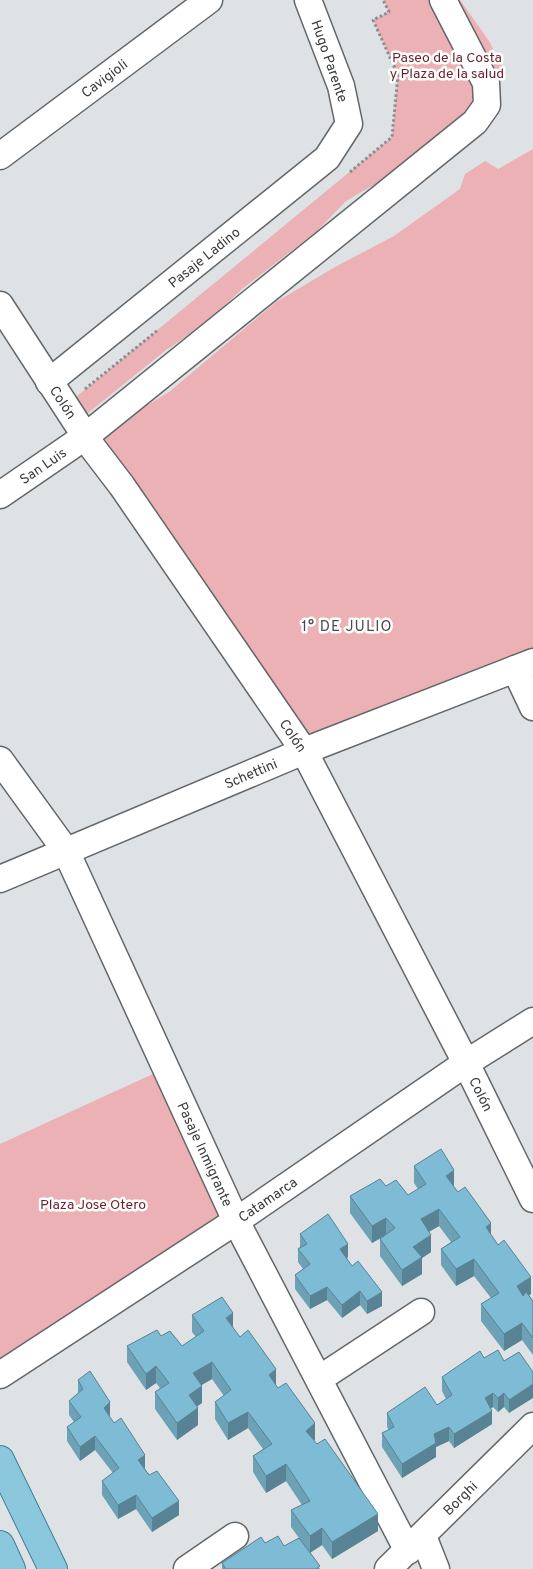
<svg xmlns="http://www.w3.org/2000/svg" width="533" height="1569" viewBox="0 0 533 1569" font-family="Overpass,sans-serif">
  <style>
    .green { fill: #ebb1b4 }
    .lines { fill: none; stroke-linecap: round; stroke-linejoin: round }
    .minor-casing { stroke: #646769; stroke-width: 29 }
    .major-casing { stroke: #3d7f97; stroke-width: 30 }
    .path { stroke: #8b8e90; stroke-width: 3; stroke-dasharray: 2.5 2.5; stroke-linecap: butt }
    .minor { stroke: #fff; stroke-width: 26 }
    .major { stroke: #8bc8dd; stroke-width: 28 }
    .wall { fill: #6ca1b6 }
    .shaded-wall { fill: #588394 }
    .building { fill: #7ebbd4; stroke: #588394 }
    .labels { text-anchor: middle; stroke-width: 5; stroke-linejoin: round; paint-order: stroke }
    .park-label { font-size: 14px; fill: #671f2a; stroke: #fff }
    .street-label { font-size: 14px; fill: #3a3c3d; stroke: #fff }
    .neighbourhood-label { font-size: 15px; letter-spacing: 1px; fill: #474b4c; stroke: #fff }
  </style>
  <rect width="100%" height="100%" fill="#dee2e4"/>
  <g class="green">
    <polygon points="383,0 460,0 489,41 506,73 467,118 442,130 423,148 389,176 346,201 317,231 242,289 208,322 166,350 77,422 65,406 392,137 398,75 373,20 389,12"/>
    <polygon points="533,149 533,662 304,751 93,448 138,411 169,392 276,302 335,267 394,236 460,189 465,174 485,161 498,169"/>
    <polygon points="166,1068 236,1221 0,1375 0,1144"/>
  </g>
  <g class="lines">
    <g class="minor-casing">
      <g id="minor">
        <path id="s1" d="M0,156L209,0"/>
        <path id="s2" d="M0,305L93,448L122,486L304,751L466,1063L533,1199"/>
        <path id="s3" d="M49,382L327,158L349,124L341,86L308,0"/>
        <path id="s4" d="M0,495L86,436L475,122L487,105L486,83L443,0"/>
        <polyline points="515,669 533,707"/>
        <path id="s5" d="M0,760L66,851L236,1221L408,1551"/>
        <path id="s6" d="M0,879L304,751L533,662"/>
        <path id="s7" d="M0,1375L236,1221L466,1063L533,1021"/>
        <polyline points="319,1379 421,1312"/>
        <polyline points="423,1536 436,1569"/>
        <polyline points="187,1569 235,1536"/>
        <path id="s8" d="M388,1569L533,1426"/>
      </g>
    </g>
    <g class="major-casing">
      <g id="major">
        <polyline points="0,1460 53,1569"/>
        <polyline points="0,1545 11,1569"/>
      </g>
    </g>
    <g class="path">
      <polyline points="350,172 392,137 398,75 373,20 389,12 383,0"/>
      <polyline points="85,389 158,330"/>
    </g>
    <use href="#minor" class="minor"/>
    <use href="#major" class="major"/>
  </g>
  <g class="wall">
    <polygon points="414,1166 454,1187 491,1235 531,1294 529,1295 533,1301 533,1355 522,1340 504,1351 481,1321 481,1304 491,1298 474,1276 456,1286 441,1265 441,1249 451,1242 439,1226 429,1232 431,1252 422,1258 422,1274 402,1286 380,1256 380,1239 387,1235 372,1243 350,1213 350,1196 386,1186 408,1195 418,1189 414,1183"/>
    <polygon points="300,1234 348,1257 346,1259 382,1306 367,1314 360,1305 342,1318 327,1300 310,1309 295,1289 295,1275 303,1269 298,1262 298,1249 300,1247"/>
    <polygon points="192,1315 233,1328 315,1440 314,1441 378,1531 332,1559 322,1545 310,1552 320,1569 222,1569 222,1563 265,1543 284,1546 299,1538 291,1527 291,1510 302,1505 286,1481 266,1493 253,1472 253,1456 263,1449 248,1428 228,1440 215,1419 215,1402 224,1396 212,1379 201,1385 202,1403 197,1406 198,1425 177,1440 155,1409 155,1392 160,1388 156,1383 146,1390 127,1362 127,1346 161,1336 182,1346 196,1337 192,1332"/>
    <polygon points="519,1352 509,1413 504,1407 498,1412 493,1407 491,1408 492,1424 454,1448 449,1441 436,1447 436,1457 402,1478 382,1447 382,1433 389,1430 387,1427 387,1413 437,1405 446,1399 442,1391 442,1377 484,1358 504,1361"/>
    <polygon points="78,1380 110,1416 109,1416 145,1469 179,1515 152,1532 136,1509 118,1519 102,1495 102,1481 113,1473 95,1450 80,1461 67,1441 67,1427 74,1422 69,1415 69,1401 78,1394"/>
  </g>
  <g class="shaded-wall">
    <polygon points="454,1170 454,1187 446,1176"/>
    <polygon points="439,1209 439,1226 421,1236 421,1219"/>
    <polygon points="386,1218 386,1234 372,1243 372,1226"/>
    <polygon points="491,1223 491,1240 486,1227"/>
    <polygon points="431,1235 431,1252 422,1258 422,1274 402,1286 402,1270 413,1247"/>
    <polygon points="348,1244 348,1257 340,1263 340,1249"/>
    <polygon points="474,1259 474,1276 456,1286 456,1269"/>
    <polygon points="531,1277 531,1294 517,1303 517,1286"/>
    <polygon points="327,1287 327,1300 310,1309 310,1296"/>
    <polygon points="360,1291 360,1305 342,1318 342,1305"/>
    <polygon points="382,1292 382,1306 367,1314 367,1301"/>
    <polygon points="233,1313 233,1330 226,1318"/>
    <polygon points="522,1323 522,1340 504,1351 504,1334"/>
    <polygon points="212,1362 212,1379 193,1390 193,1373"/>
    <polygon points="156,1366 156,1383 146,1390 146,1374"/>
    <polygon points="276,1369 276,1386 269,1375"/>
    <polygon points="533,1384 533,1398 509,1413 509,1400"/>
    <polygon points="202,1386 202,1403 189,1412 189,1395"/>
    <polygon points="493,1393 493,1407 485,1412 485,1398"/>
    <polygon points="504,1393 504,1407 498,1412 498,1398"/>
    <polygon points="110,1402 110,1416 104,1422 104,1408"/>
    <polygon points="198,1408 198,1425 177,1440 177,1423"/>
    <polygon points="492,1411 492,1424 454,1448 454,1434"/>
    <polygon points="248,1412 248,1428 228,1440 228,1423"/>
    <polygon points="315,1423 315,1440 306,1447 306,1431"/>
    <polygon points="449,1427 449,1441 436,1447 436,1457 402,1478 402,1464 434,1434"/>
    <polygon points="95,1436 95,1450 80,1461 80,1447"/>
    <polygon points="145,1455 145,1469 138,1460"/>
    <polygon points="286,1464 286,1481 266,1493 266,1476"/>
    <polygon points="136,1495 136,1509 118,1519 118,1505"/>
    <polygon points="179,1501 179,1515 152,1532 152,1518"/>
    <polygon points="378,1514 378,1531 332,1559 332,1542"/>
    <polygon points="322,1528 322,1545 310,1553 310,1536"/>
  </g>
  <g class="building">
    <polygon points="441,1149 454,1170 446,1176 458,1192 465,1187 491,1223 486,1227 498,1245 504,1240 531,1277 517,1286 523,1296 526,1292 533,1301 533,1338 522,1323 504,1334 481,1304 499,1293 474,1259 456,1269 441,1249 460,1237 439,1209 421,1219 431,1235 413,1247 422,1257 402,1270 380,1239 395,1228 386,1218 372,1226 350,1196 380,1179 386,1186 396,1180 408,1195 426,1184 414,1166"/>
    <polygon points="328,1214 348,1244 340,1249 352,1266 358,1261 382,1292 367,1301 360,1291 342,1305 327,1287 310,1296 295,1275 310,1264 298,1249 307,1244 300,1234"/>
    <polygon points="222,1297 233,1313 226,1318 240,1337 248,1330 276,1369 269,1375 278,1388 286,1383 315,1423 306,1431 317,1444 325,1439 378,1514 332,1542 322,1528 310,1536 291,1510 310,1501 286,1464 266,1476 253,1456 272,1444 248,1412 228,1423 215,1402 231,1390 212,1362 193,1373 202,1386 189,1395 198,1408 177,1423 155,1392 169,1383 156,1366 146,1374 127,1346 157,1330 161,1336 170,1331 182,1346 204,1331 192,1315"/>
    <polygon points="498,1350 504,1361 519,1352 533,1372 533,1384 509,1400 504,1393 498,1398 493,1393 485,1398 492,1411 454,1434 449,1427 434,1434 436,1443 402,1464 382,1433 394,1427 387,1413 425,1387 437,1405 452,1395 442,1377 480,1351 484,1358"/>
    <polygon points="90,1371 110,1402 104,1408 114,1423 121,1418 145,1455 138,1460 149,1475 157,1471 179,1501 152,1518 136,1495 118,1505 102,1481 119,1468 95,1436 80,1447 67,1427 81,1417 69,1401 83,1389 78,1380"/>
    <polygon points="278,1536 284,1546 299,1538 320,1566 316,1569 226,1569 222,1563 261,1537 265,1543"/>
  </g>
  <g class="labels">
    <g class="park-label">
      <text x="447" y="62">Paseo de la Costa<tspan x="447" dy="16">y Plaza de la salud</tspan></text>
      <text x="93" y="1209">Plaza Jose Otero</text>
    </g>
    <g class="street-label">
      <text transform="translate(330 61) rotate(71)" y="5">Hugo Parente</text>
      <text dy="5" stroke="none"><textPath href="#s1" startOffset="130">Cavigioli</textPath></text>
      <text dy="5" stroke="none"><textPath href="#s3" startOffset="199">Pasaje Ladino</textPath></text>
      <text dy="5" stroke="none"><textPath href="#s2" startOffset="116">Colón</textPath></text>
      <text dy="5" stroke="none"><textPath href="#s4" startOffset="52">San Luis</textPath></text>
      <text dy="5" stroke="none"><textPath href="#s2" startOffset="521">Colón</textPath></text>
      <text dy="5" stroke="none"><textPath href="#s6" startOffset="272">Schettini</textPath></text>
      <text dy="5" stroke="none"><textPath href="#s2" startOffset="926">Colón</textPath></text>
      <text dy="5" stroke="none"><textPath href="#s5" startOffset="446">Pasaje Inmigrante</textPath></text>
      <text dy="5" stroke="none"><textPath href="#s7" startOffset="320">Catamarca</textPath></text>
      <text dy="5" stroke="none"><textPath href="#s8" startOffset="101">Borghi</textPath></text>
    </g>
    <g class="neighbourhood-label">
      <text x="347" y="631">1° DE JULIO</text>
    </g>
  </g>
</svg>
